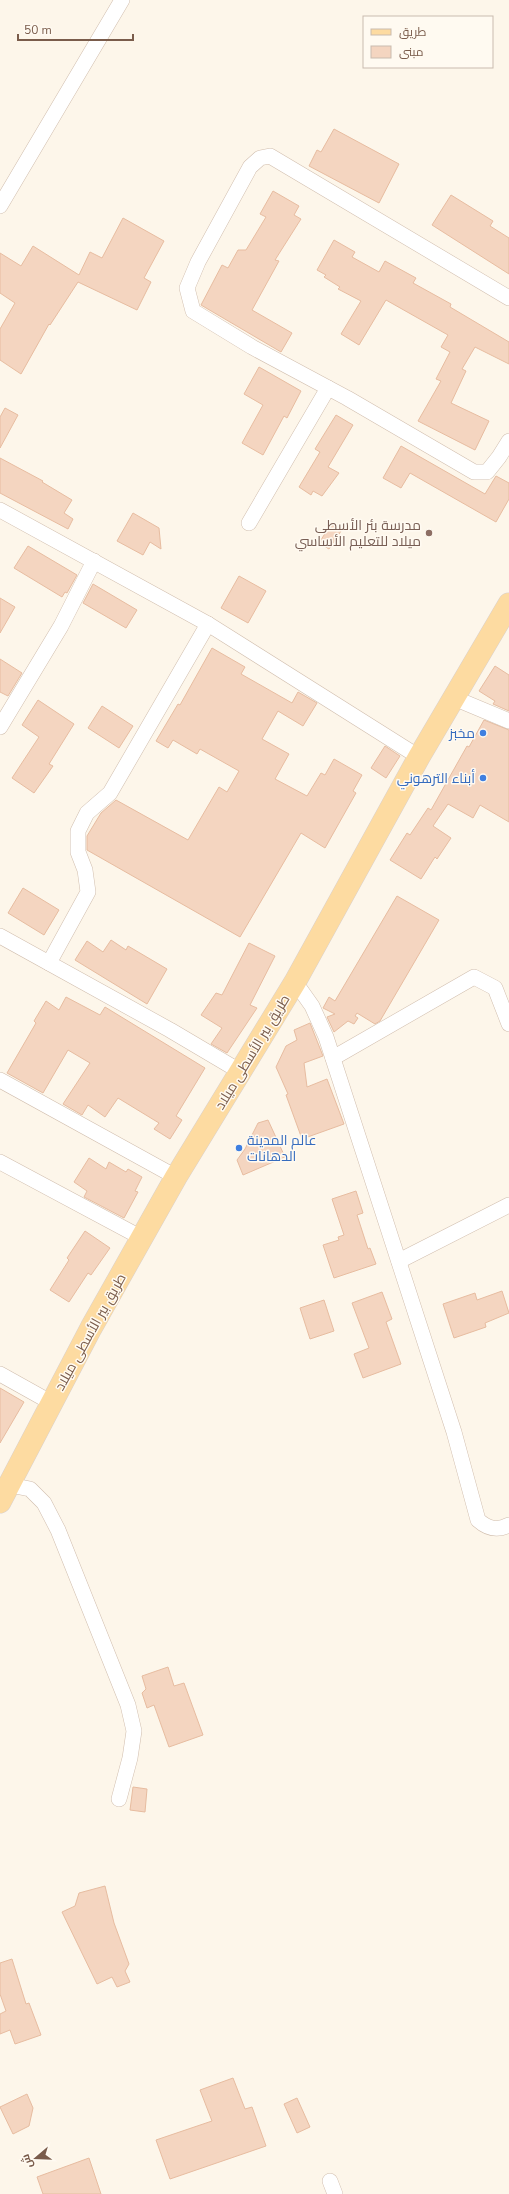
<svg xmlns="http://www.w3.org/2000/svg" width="509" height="2194" viewBox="0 0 509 2194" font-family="'Nunito Sans',Cairo,sans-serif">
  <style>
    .building { fill: #f4d5c0; stroke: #e7bca0 }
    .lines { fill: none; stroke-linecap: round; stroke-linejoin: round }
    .street-casing { stroke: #d1beae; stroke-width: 16 }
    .primary-casing { stroke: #dad1cd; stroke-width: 23 }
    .street { stroke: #fff; stroke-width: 15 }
    .primary { stroke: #fddba1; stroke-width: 22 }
    .education-dot { fill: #8d6e63; stroke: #fffaf1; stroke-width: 1.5 }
    .shop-dot { fill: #3f7fe0; stroke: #fffaf1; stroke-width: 1.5 }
    .labels { text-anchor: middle; stroke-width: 3; stroke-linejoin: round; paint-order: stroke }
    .education-label { font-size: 14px; fill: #785e54; stroke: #fffaf1; text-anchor: end }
    .shop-label { font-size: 14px; fill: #366cbe; stroke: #fffaf1; text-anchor: end }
    .street-label { font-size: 14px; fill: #7a5c4b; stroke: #fffaf1 }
  </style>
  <rect width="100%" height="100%" fill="#fdf6ea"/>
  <g class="building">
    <polygon points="334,129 399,164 379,203 309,166 317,150 321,152"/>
    <polygon points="273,191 299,206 294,215 301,219 275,260 279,261 252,310 292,333 281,352 201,305 222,265 228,268 238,250 246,250 266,217 260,214"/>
    <polygon points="451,195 493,221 490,226 509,238 509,274 432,225"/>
    <polygon points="123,218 164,241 144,278 151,282 137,310 78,282 50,325 49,324 21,374 0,360 0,329 15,303 0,293 0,253 21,266 33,246 79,275 90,252 102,258"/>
    <polygon points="334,240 355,252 352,257 379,272 385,261 416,278 413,283 451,304 450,307 509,342 509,364 475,347 462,369 466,371 451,403 489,421 475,450 418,421 441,381 436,379 450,352 441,347 448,335 386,300 359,345 341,334 361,301 338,289 340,287 324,277 326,275 317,270"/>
    <polygon points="259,367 301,391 287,418 284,416 263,455 242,443 263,405 244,394"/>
    <polygon points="5,408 18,415 0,448 0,417"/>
    <polygon points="336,415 353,425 328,467 339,473 322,496 313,491 311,495 299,487 320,452 315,449"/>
    <polygon points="401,446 485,494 496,476 509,483 509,499 496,522 410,473 401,488 383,478"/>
    <polygon points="0,458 43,481 42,482 72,500 64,513 73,519 68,529 0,493"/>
    <polygon points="133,513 159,528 161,549 150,542 143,555 117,541"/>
    <polygon points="331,524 341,531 329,549 319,543"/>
    <polygon points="28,546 77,575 67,593 65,592 62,597 14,568"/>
    <polygon points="239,576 266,591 248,623 221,608"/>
    <polygon points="93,584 137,610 126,628 83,603"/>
    <polygon points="0,598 15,607 0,633"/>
    <polygon points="212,648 245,667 241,674 292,703 298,692 317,703 303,726 278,711 262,739 289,754 275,779 307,796 321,773 325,775 334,759 362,775 353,791 356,793 325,848 301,833 240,937 87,850 87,836 101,813 116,800 188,840 219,787 227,792 239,771 200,749 197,754 173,740 168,748 156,741 178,704 180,705"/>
    <polygon points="0,659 22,673 8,696 0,692"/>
    <polygon points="495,666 509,675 509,711 493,704 495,701 479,691"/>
    <polygon points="38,700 74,724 49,764 53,766 34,793 12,778 39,737 22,725"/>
    <polygon points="102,706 133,726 119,748 88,728"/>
    <polygon points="484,720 509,730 509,822 480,805 473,818 448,804 433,826 451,838 437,859 435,857 421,879 390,860 407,833 410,835 428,808 431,810 467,746 469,747"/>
    <polygon points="385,746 400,756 386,778 371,768"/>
    <polygon points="23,888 59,910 44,935 8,913"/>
    <polygon points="397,896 439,920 380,1021 375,1024 357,1013 355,1016 358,1018 354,1024 348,1021 334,1032 327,1017 335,1014 323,1008 329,997 335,1001"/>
    <polygon points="111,940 126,950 128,946 167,969 147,1004 75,960 87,941 103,952"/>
    <polygon points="249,943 275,956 250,1005 257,1008 227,1053 211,1044 222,1028 201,1015 216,993 222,995"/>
    <polygon points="66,997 100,1015 105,1007 205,1068 176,1116 182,1120 170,1139 154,1129 159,1123 118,1098 105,1117 88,1105 82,1115 63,1104 90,1063 68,1050 43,1093 7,1073 36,1023 34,1021 46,1001 59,1010"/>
    <polygon points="310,1023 323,1056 304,1063 307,1087 327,1079 344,1124 302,1139 286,1095 288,1094 276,1067 286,1046 297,1040 294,1030"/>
    <polygon points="268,1120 285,1157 243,1175 237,1160 245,1149 258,1123"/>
    <polygon points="89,1158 106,1169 109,1162 126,1172 128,1169 142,1177 135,1191 138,1192 124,1218 84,1197 87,1191 74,1182"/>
    <polygon points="356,1191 363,1213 357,1215 368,1249 370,1248 376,1264 334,1278 323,1245 339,1240 338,1237 344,1235 332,1199"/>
    <polygon points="85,1231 110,1248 91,1275 88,1273 69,1302 50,1290 69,1260 67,1258"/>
    <polygon points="502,1291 509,1313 485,1323 486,1327 454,1338 443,1304 475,1293 477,1300"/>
    <polygon points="382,1292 392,1319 386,1322 401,1364 363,1378 354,1354 369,1348 352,1303"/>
    <polygon points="324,1300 334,1331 310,1339 300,1308"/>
    <polygon points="0,1388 24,1402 0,1443"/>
    <polygon points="168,1667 174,1686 184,1683 203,1735 169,1747 154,1705 147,1708 142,1693 146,1689 142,1676"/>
    <polygon points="133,1787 147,1789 145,1812 130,1810"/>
    <polygon points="105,1886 114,1923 129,1964 125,1971 130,1982 117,1987 112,1977 97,1984 62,1912 75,1906 79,1893"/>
    <polygon points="12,1959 26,2004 29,2003 41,2035 15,2044 10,2030 0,2034 0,2014 6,2011 0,1994 0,1963"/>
    <polygon points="233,2078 245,2109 252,2107 266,2146 170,2179 156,2140 212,2121 200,2090"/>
    <polygon points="27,2094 33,2108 29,2126 13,2134 0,2107"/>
    <polygon points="297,2098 310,2127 297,2133 284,2104"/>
    <polygon points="89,2158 101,2194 43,2194 37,2177"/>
  </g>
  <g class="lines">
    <g class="street-casing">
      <g id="street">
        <polyline points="0,206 122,0"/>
        <polyline points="509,298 270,156 260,158 250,167 198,262 187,288 193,311 252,347 347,398 474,472 487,472 499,457 509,441"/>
        <polyline points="0,510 208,624 419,757"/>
        <polyline points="249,523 328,388"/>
        <polyline points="454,698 509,721"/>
        <polyline points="0,727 61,626 94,561"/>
        <polyline points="0,936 170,1030 241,1072"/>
        <polyline points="49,963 88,892 85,870 78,852 78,831 87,813 110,793 208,624"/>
        <path d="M295,982L312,1006L326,1037L454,1432L478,1520C488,1529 497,1531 509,1525"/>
        <polyline points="333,1058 474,977 495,988 509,1024"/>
        <polyline points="0,1080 176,1177"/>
        <polyline points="0,1162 142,1238"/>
        <polyline points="399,1261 509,1205"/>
        <polyline points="0,1374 52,1403"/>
        <polyline points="10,1485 30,1489 44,1503 58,1530 128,1705 134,1731 130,1758 119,1799"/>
        <polyline points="330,2181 335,2194"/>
      </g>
    </g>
    <g class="primary-casing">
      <polyline id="primary" points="0,1502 91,1328 176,1177 295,982 419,757 509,604"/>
    </g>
    <use href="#street" class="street"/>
    <use href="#primary" class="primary"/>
  </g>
  <circle class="education-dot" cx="429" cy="533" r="4"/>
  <g class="shop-dot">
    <circle cx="483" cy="733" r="4"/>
    <circle cx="483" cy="778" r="4"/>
    <circle cx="239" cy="1148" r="4"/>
  </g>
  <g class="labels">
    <g class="education-label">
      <text x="421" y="530">مدرسة بئر الأسطى<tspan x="421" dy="16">ميلاد للتعليم الأساسي</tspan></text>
    </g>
    <g class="shop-label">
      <text x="475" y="738">مخبز</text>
      <text x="475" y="783">أبناء الترهوني</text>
      <text x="247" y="1145" text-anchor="start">عالم المدينة<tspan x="247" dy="16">الدهانات</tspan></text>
    </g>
    <g class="street-label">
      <text transform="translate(252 1052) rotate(-59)" y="5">طريق بير الأسطى ميلاد</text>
      <text transform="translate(90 1332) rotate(-61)" y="5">طريق بير الأسطى ميلاد</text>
    </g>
  </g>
  <rect x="363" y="16" width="130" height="52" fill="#fffaf1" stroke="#cabbaf"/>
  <rect x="371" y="29" width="20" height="6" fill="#fddba1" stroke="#cabbaf"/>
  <text x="399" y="36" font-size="12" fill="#7a5c4b">طريق</text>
  <rect x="371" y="46" width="20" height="12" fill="#f4d5c0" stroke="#cabbaf"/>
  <text x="399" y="56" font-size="12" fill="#7a5c4b">مبنى</text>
  <g transform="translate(36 2158) rotate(251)" stroke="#fffaf1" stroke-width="3" paint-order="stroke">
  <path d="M0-3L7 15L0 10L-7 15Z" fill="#7a5c4b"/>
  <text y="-6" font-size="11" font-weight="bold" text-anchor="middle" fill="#7a5c4b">ش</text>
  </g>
  <path d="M18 34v6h115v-6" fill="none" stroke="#7a5c4b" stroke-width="2"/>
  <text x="24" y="34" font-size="12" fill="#7a5c4b" stroke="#fffaf1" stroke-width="3" paint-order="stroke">50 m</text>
</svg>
